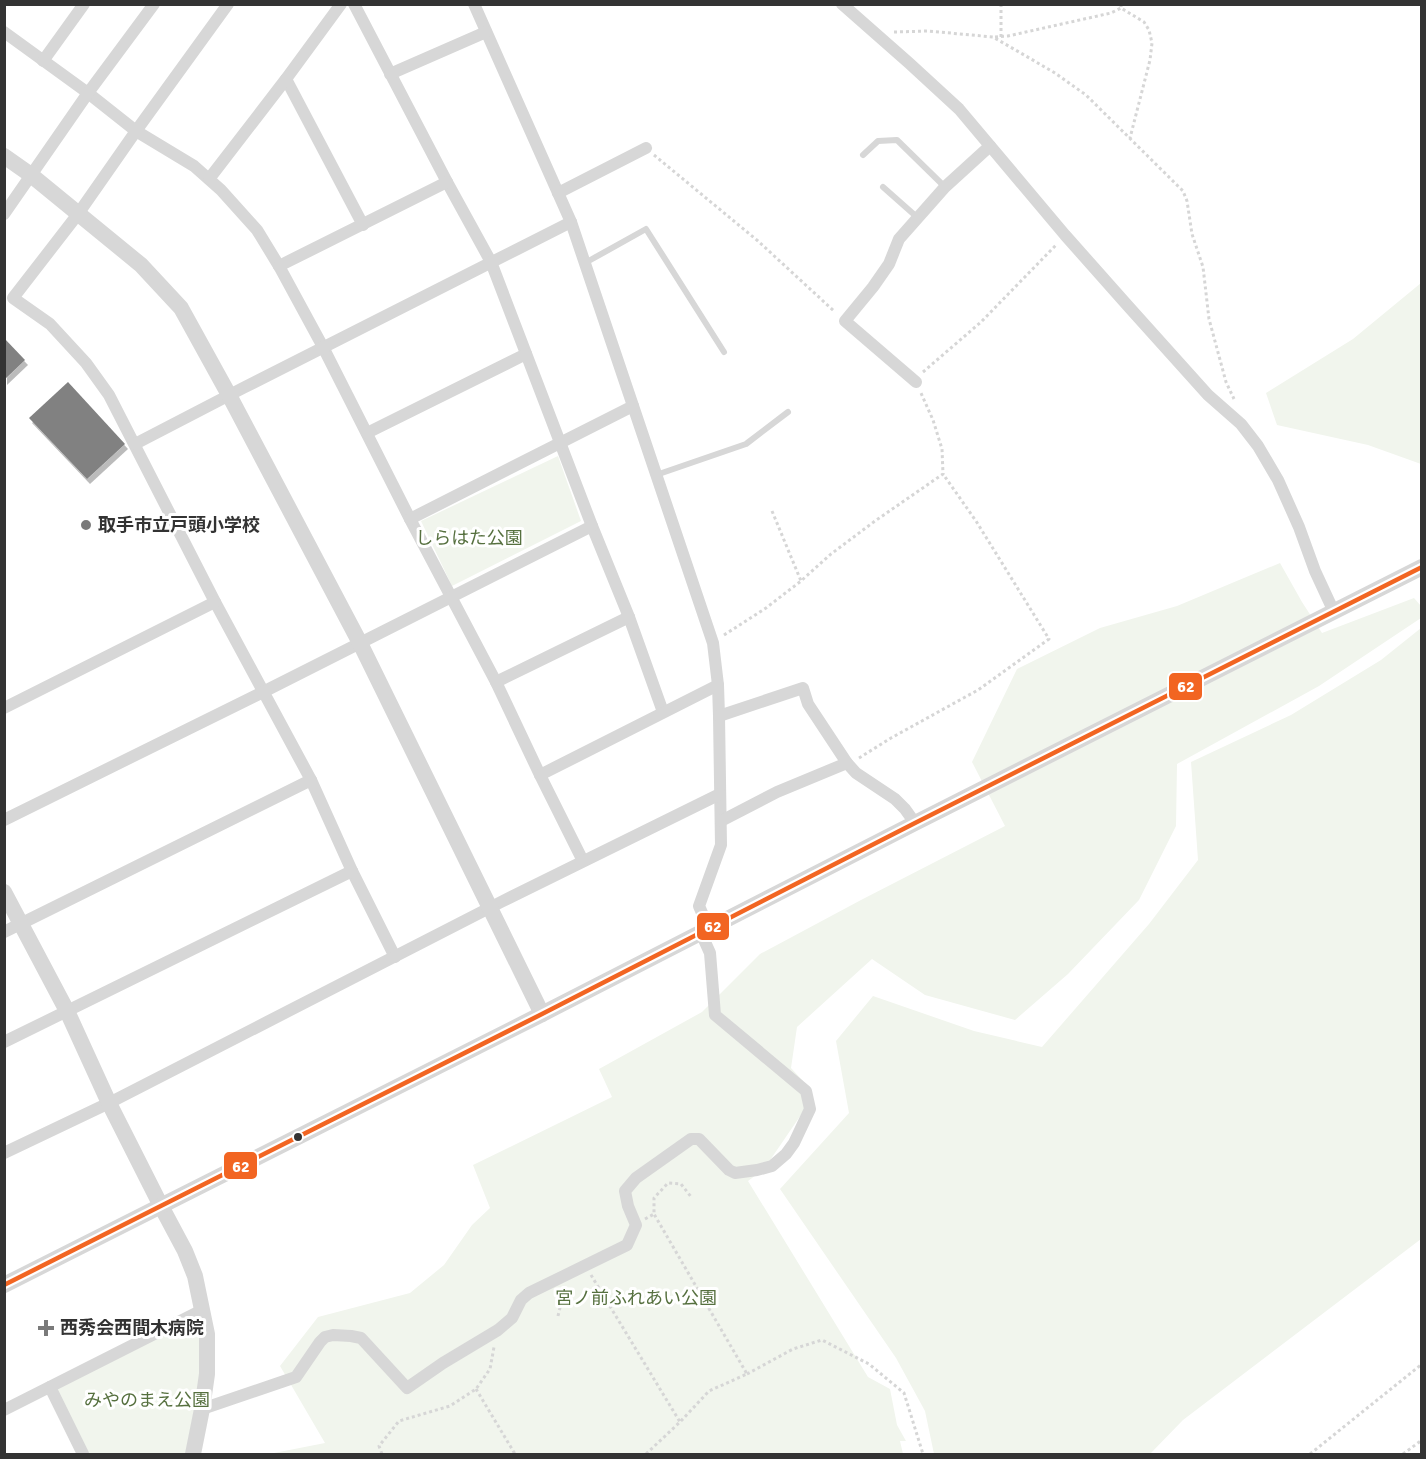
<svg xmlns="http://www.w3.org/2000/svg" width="1426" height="1459" viewBox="0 0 1426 1459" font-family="Signika,'Noto Sans JP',sans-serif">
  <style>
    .green { fill: #f1f5ed }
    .building { fill: #818181; filter: url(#shadow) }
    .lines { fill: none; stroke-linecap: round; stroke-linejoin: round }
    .path { stroke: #d6d6d6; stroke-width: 3; stroke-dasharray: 3 3; stroke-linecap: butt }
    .service { stroke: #d7d7d7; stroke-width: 6 }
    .minor { stroke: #d7d7d7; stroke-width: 12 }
    .tertiary { stroke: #d7d7d7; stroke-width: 16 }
    .bus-1-casing { stroke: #fff; stroke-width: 9 }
    .bus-1 { stroke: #f26522; stroke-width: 4.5 }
    .poi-dot { fill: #7a7a7a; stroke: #fff; stroke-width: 2 }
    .bus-dot { fill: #333; stroke: #fff; stroke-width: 2 }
    .labels { text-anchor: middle; stroke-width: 6; stroke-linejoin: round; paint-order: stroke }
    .poi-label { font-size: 18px; font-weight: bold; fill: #333; stroke: #fff; text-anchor: start }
    .park-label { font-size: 18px; fill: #56703f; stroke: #fff }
    .line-badge { stroke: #fff; stroke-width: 2 }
    .badge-label { font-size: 16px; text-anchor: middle; font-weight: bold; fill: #fff }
  </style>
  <defs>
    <filter id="shadow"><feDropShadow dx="3" dy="5" stdDeviation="0" flood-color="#0004"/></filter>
  </defs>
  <rect width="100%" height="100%" fill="#fff"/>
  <g class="green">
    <polygon points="1421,283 1421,464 1368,445 1277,425 1266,393 1353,339"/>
    <polygon points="558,456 581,521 452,586 421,521"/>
    <polygon points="1280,563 1302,602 1322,633 1414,598 1421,606 1421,618 1319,686 1177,764 1176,826 1139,900 1068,974 1015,1020 925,995 872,959 797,1027 791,1068 803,1081 805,1109 764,1169 748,1181 868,1377 890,1389 897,1425 906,1441 900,1441 903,1454 269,1454 325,1443 280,1366 318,1317 410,1293 444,1265 472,1225 490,1208 473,1165 612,1097 599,1069 702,1012 760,954 861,900 1005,826 972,762 1017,669 1100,628 1177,606"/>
    <polygon points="1421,628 1421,1239 1183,1420 1150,1454 934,1454 925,1411 896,1358 780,1189 849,1113 836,1041 873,996 974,1031 1042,1047 1149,924 1198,860 1191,762 1291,715 1381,660"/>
    <polygon points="202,1310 207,1334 193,1454 83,1454 50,1387"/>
  </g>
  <g class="building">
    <polygon points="4,338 25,360 4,380"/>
    <polygon points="68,382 125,444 87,479 29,418"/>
  </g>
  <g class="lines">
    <g class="path">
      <polyline points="1001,4 1001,37"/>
      <polyline points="1121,4 1121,8 1144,22 1149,30 1152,43 1150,60 1130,138"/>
      <polyline points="894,32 928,31 993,37 1019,52 1055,73 1086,95 1183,191 1187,201 1192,234 1203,267 1209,319 1226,382 1234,399"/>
      <polyline points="995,37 1008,36 1111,13 1121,8"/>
      <polyline points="654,155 758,241 835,312"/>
      <polyline points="923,372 981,322 1057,244"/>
      <polyline points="772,511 801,581"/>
      <polyline points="724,635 766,608 801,581 831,554 875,521 943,474 942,449 933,420 921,393"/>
      <polyline points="859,758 891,738 978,690 1049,639 976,521 943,474"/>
      <polyline points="645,1219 654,1214 654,1198 668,1183 681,1184 692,1198"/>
      <polyline points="591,1275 680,1422"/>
      <polyline points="558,1316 563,1295 568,1289"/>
      <polyline points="747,1374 793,1349 822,1340 869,1364 904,1393 923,1454"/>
      <polyline points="476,1389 515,1454"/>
      <polyline points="382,1454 379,1446 399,1421 450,1406 476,1389 490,1369 494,1347"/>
      <polyline points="646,1454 680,1422 709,1391 747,1374 654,1214"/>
      <polyline points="1310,1454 1422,1364"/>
      <polyline points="1403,1454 1422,1440"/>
    </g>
    <g class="service">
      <polyline points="863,155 878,141 897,140 945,187"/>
      <polyline points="883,187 918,218"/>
      <polyline points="585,263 646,229 724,352"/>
      <polyline points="656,475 746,444 788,412"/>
    </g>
    <g class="minor">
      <polyline points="228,4 136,131 78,214 13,298 50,324 86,363 109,395 215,602 311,780 352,871 395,957"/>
      <polyline points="354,4 447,182 491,262 592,526 629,617 663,712"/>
      <polyline points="474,4 571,222 713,643 718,685 719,716 721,845 699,906 709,929"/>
      <polyline points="842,4 909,63 959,109 1065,235 1128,306 1208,395 1241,424 1258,446 1278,480 1299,527 1315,571 1334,612"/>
      <polyline points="4,32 88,93 136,131 194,166 221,190 257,230 279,266 323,347 410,519 496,682 540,775 583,861"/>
      <polyline points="43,61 84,4"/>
      <polyline points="390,74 486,32"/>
      <polyline points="286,79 363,225"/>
      <polyline points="209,179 286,79 341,4"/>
      <polyline points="558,193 646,148"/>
      <polyline points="4,214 88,93 154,4"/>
      <polyline points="279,266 447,182"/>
      <polyline points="916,382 845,321 873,287 889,264 899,239 945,187 990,146"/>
      <polyline points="367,433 526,354"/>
      <polyline points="135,444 243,388 571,222"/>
      <polyline points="410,519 633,406"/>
      <polyline points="496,682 629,617"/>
      <polyline points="4,708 215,602"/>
      <polyline points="719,716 803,688 808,704 847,763 856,773 895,799 905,809 915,823"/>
      <polyline points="540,775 718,685"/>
      <polyline points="4,820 263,692 592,526"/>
      <polyline points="721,821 777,792 847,763"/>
      <polyline points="4,932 311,780"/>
      <polyline points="4,1042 352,871"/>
      <polyline points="4,1153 109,1103 501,902 720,794"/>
      <polyline points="50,1387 83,1454"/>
      <polyline points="202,1409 296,1377 320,1342 325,1337 333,1335 351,1336 361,1338 407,1388 443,1363 498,1330 512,1318 521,1300 529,1293 627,1245 636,1225 628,1206 625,1191 636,1178 691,1139 699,1139 729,1170 735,1173 757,1170 772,1166 786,1154 794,1143 810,1109 806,1091 715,1015 710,953 701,933"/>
      <polyline points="4,1410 202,1310"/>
    </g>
    <g class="tertiary">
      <polyline points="4,156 31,175 141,265 181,308 229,395 360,643 542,1014"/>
      <polyline points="4,892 67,1011 109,1103 161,1206 185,1251 195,1276 207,1334 207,1374 202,1409 193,1454"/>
      <polyline points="4,1285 542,1014 915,823 1422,567"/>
    </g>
    <g class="bus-1-casing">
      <polyline id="bus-1" points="4,1285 542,1014 915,823 1422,567"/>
    </g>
    <use href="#bus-1" class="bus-1"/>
  </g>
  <g class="poi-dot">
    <circle cx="86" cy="525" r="6"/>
    <path d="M43 1319h6v6h6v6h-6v6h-6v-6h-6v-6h6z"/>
  </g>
  <circle class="bus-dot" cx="298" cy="1137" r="5"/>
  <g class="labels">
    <g class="poi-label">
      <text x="98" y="531">取手市立戸頭小学校</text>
      <text x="60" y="1334">西秀会西間木病院</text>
    </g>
    <g class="park-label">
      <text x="469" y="544">しらはた公園</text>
      <text x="636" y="1304">宮ノ前ふれあい公園</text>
      <text x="147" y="1406">みやのまえ公園</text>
    </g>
  </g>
  <g class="line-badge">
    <rect x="1168" y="672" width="35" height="29" rx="6" fill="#f26522"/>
    <rect x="696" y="912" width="34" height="29" rx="6" fill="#f26522"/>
    <rect x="223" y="1151" width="35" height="29" rx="6" fill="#f26522"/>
  </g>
  <g class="badge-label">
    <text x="1186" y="692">62</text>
    <text x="713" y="932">62</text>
    <text x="241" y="1172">62</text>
  </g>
  <rect width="1426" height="1459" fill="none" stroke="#333333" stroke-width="12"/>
</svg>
